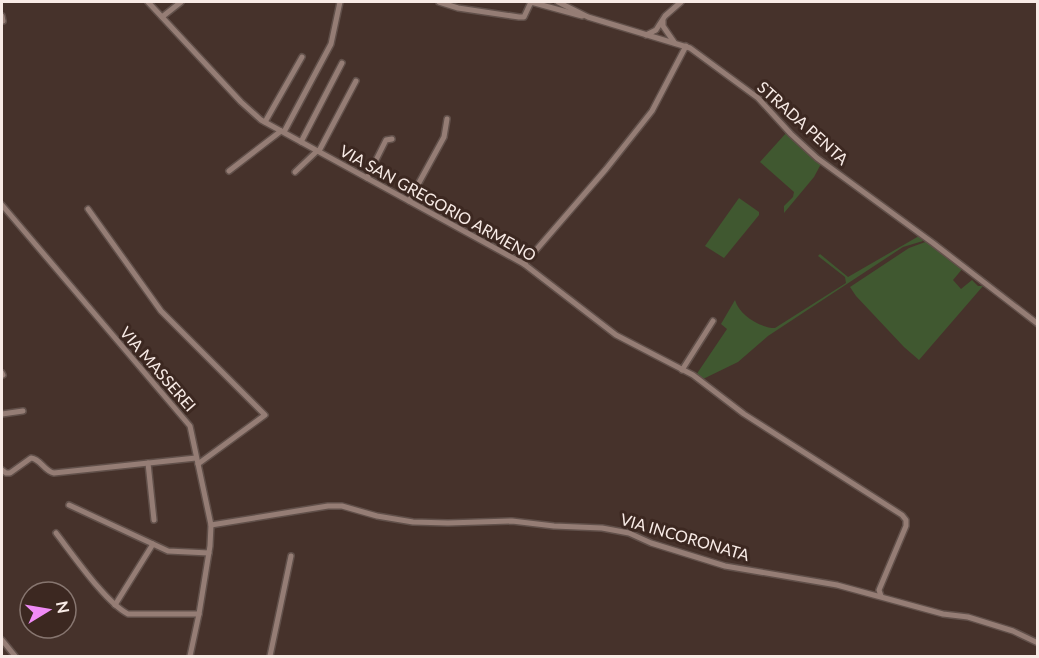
<svg xmlns="http://www.w3.org/2000/svg" width="1039" height="658" viewBox="0 0 1039 658" font-family="Lato,sans-serif">
  <style>
    .grass { fill: #405830 }
    .lines { fill: none; stroke-linecap: round; stroke-linejoin: round }
    .minor-casing { stroke: #61504a; stroke-width: 8 }
    .minor { stroke: #957d75; stroke-width: 5 }
    .labels { text-anchor: middle; stroke-width: 6; stroke-linejoin: round; paint-order: stroke }
    .street-label { font-size: 16px; fill: #f8ebe6; stroke: #3c2821 }
  </style>
  <rect width="100%" height="100%" fill="#46322b"/>
  <g class="grass">
    <polygon points="787,132 821,164 814,177 784,213 784,206 793,197 794,192 760,162"/>
    <polygon points="739,198 759,212 759,215 724,258 705,246"/>
    <path d="M919,236L923,241L903,247L768,336L738,362L703,379L696,375L727,329L721,324L735,300C739,315 760,328 775,328L846,283L845,277L818,256L820,254L848,277Z"/>
    <polygon points="928,241 963,268 953,280 961,289 972,280 978,286 983,286 919,360 904,347 856,296 850,287 909,248"/>
  </g>
  <g class="lines">
    <g class="minor-casing">
      <g id="minor">
        <polyline points="148,2 241,102 261,120 524,264 616,335 693,375 744,414 902,515 906,520 906,526 879,590 881,596"/>
        <polyline points="439,2 458,8 519,17 524,17 531,2 582,16"/>
        <polyline points="558,2 588,17 690,48 758,98 791,134 817,158 933,243 1038,324"/>
        <polyline points="2,16 3,21"/>
        <polyline points="162,17 181,2"/>
        <polyline points="663,21 663,26 674,42"/>
        <polyline points="646,35 656,30 665,16 681,2"/>
        <polyline points="265,122 302,57"/>
        <polyline points="284,132 331,44 340,2"/>
        <polyline points="301,142 342,63"/>
        <polyline points="319,151 356,81"/>
        <polyline points="229,171 281,131"/>
        <polyline points="295,172 317,151"/>
        <polyline points="367,178 386,140 392,139"/>
        <polyline points="409,201 444,137 447,119"/>
        <polyline points="2,205 190,426 211,525 210,546 199,614 190,656"/>
        <polyline points="88,209 161,311 265,415 198,464"/>
        <polyline points="524,264 606,169 652,111 686,46"/>
        <polyline points="682,370 713,321"/>
        <polyline points="2,373 3,375"/>
        <polyline points="2,414 23,411"/>
        <polyline points="148,463 154,520"/>
        <path d="M2,470L6,473H10L31,458C41,459 44,471 54,473L196,458"/>
        <polyline points="69,505 168,551 209,553"/>
        <polyline points="211,525 328,506 342,506 377,516 413,522 448,523 512,521 554,526 602,528 629,533 651,543 725,566 837,585 943,614 968,617 1013,631 1038,643"/>
        <path d="M56,533C73,555 106,603 128,614H199"/>
        <polyline points="115,605 153,544"/>
        <polyline points="2,640 15,656"/>
        <polyline points="270,656 291,556"/>
      </g>
    </g>
    <use href="#minor" class="minor"/>
  </g>
  <g class="labels">
    <g class="street-label">
      <text transform="translate(803 123) rotate(42)" y="6">STRADA PENTA</text>
      <text transform="translate(438 203) rotate(29)" y="6">VIA SAN GREGORIO ARMENO</text>
      <text transform="translate(158 369) rotate(49)" y="6">VIA MASSEREI</text>
      <text transform="translate(685 537) rotate(16)" y="6">VIA INCORONATA</text>
    </g>
  </g>
  <rect width="1039" height="658" fill="none" stroke="#f8ebe6" stroke-width="6"/>
  <g transform="translate(48 610) rotate(79)"><circle r="28" fill="#3c2821" stroke="#877670" stroke-width="1.5"/>
  <path d="M0-4.5L10 22L0 15L-10 22Z" fill="#f08bf6"/>
  <text y="-9" font-size="16" font-weight="bold" text-anchor="middle" fill="#f8ebe6">N</text>
  </g>
</svg>
